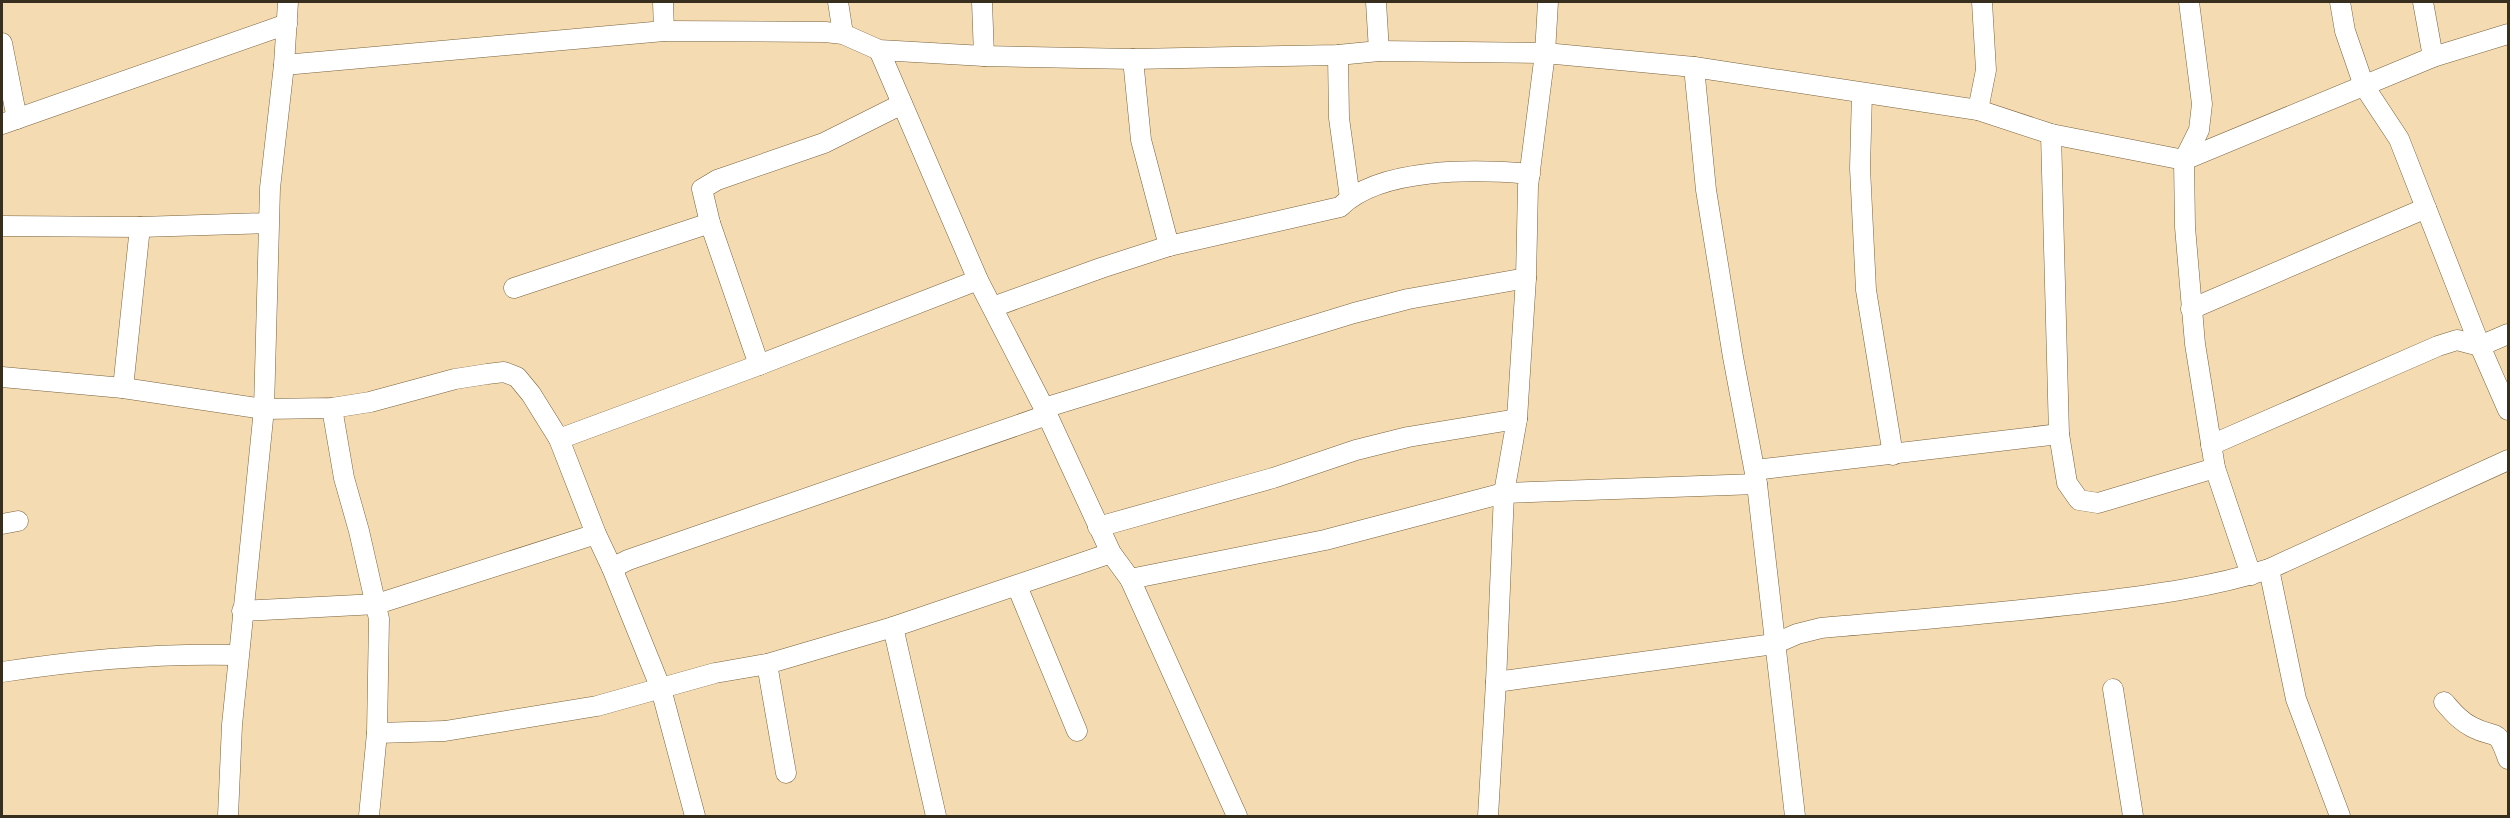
<svg xmlns="http://www.w3.org/2000/svg" width="2510" height="818" viewBox="0 0 2510 818" font-family="Mulish,sans-serif">
  <style>
    .lines { fill: none; stroke-linecap: round; stroke-linejoin: round }
    .minor-casing { stroke: #78623c; stroke-width: 21 }
    .minor { stroke: #fff; stroke-width: 20 }
  </style>
  <rect width="100%" height="100%" fill="#f5dbb2"/>
  <g class="lines">
    <g class="minor-casing">
      <g id="minor">
        <polyline points="663,2 664,31"/>
        <polyline points="838,2 843,34"/>
        <polyline points="982,2 984,56"/>
        <polyline points="1376,2 1379,51"/>
        <polyline points="2189,2 2202,104 2199,130 2184,160 2185,227 2195,344 2215,468 2251,575"/>
        <polyline points="2340,2 2345,31 2364,86 2399,139 2480,346 2508,410"/>
        <polyline points="2423,2 2433,57"/>
        <polyline points="2,43 17,119"/>
        <polyline points="879,50 978,280 1044,408 1111,553 1130,579 1237,816"/>
        <polyline points="1338,55 1339,118 1350,198"/>
        <polyline points="1133,59 1141,140 1169,246"/>
        <polyline points="284,65 664,31 825,32 843,34 879,50 984,56 1133,59 1338,55 1379,51 1545,53 1694,67 1978,110 2051,134 2184,160 2433,57 2508,34"/>
        <polyline points="1694,67 1706,190 1733,357 1757,484 1795,816"/>
        <polyline points="1862,93 1860,168 1866,290 1893,455"/>
        <polyline points="1978,110 1986,70 1982,2"/>
        <polyline points="2,124 287,24"/>
        <polyline points="2051,134 2059,434 2067,483 2079,500 2098,503 2215,468"/>
        <polyline points="2,226 140,227 268,223"/>
        <polyline points="514,288 710,223"/>
        <path d="M993,307L1101,268L1169,246L1340,207C1380,167 1476,169 1530,174"/>
        <polyline points="2191,309 2426,208"/>
        <polyline points="759,365 710,223 702,189 717,180 824,143 902,104"/>
        <polyline points="2,377 123,388 264,409 332,408 370,402 455,379 487,374 504,372 517,377 531,394 559,439 596,534 612,568 661,689 695,816"/>
        <polyline points="123,388 140,227"/>
        <polyline points="332,408 344,478 359,531 379,619 377,733 369,816"/>
        <polyline points="1044,408 1354,313 1408,299 1526,278"/>
        <polyline points="559,439 759,365 978,280"/>
        <polyline points="2211,445 2438,346 2457,340 2480,346 2508,334"/>
        <polyline points="1755,470 2059,434"/>
        <polyline points="2,524 18,521"/>
        <polyline points="1098,527 1273,478 1356,450 1408,437 1517,419"/>
        <polyline points="612,568 628,560 1047,415"/>
        <polyline points="2269,569 2296,699 2340,816"/>
        <polyline points="1130,579 1325,540 1504,493 1757,484"/>
        <polyline points="1017,586 1077,731"/>
        <polyline points="242,611 377,604 596,534"/>
        <polyline points="893,627 936,816"/>
        <polyline points="767,664 786,773"/>
        <path d="M2,672C79,660 159,653 238,655"/>
        <path d="M1496,682L1774,644L1797,634L1821,628C1912,620 2003,613 2094,602C2152,595 2213,587 2269,569L2508,460"/>
        <polyline points="2113,689 2133,816"/>
        <path d="M2444,702C2453,712 2460,721 2472,727C2497,740 2496,725 2508,759"/>
        <polyline points="377,733 445,731 597,706 715,673 767,664 893,627 1111,553"/>
        <polyline points="228,816 232,725 264,409 270,188 284,65 288,2"/>
        <polyline points="1488,816 1496,682 1504,493 1517,419 1526,278 1528,186 1545,53 1548,2"/>
      </g>
    </g>
    <use href="#minor" class="minor"/>
  </g>
  <rect width="2510" height="818" fill="none" stroke="#382e1e" stroke-width="6"/>
</svg>
